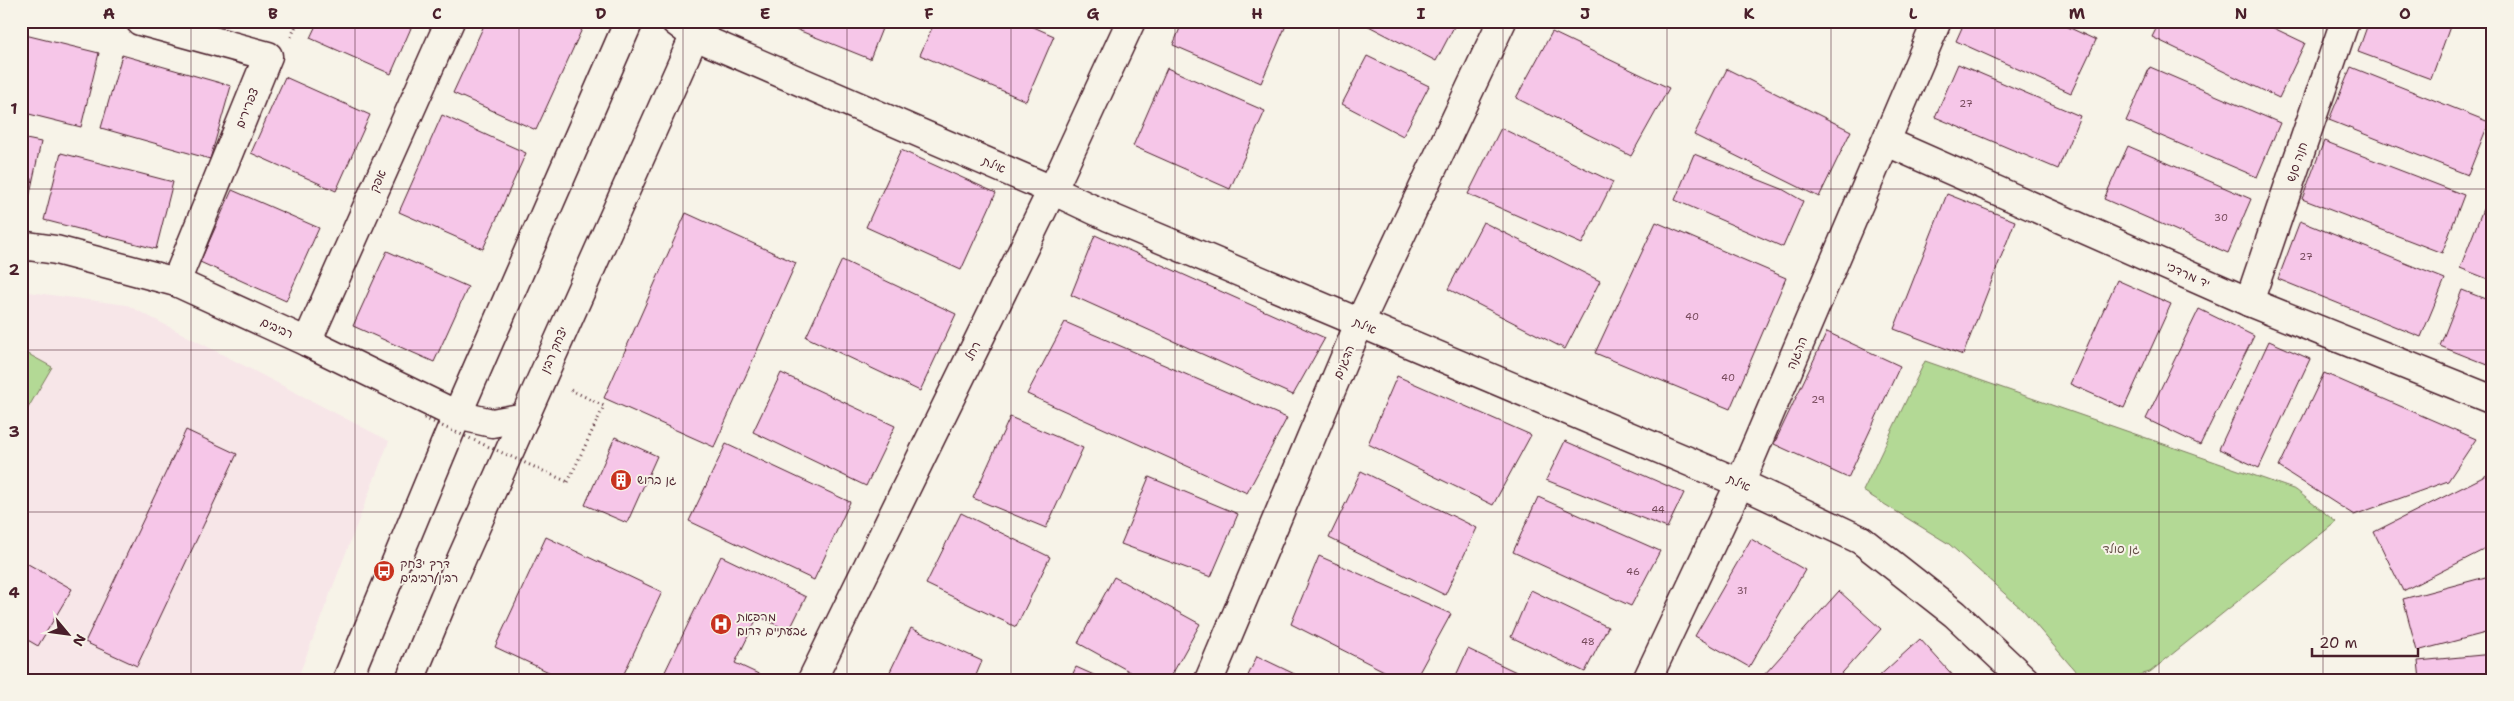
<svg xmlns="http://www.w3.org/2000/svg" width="2514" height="701" viewBox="0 0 2514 701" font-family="'Shantell Sans','Playpen Sans Hebrew',sans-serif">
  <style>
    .built { fill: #f7e6e8 }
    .green { fill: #b3d995; stroke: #7e7c60 }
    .building { fill: #f6c6e8; stroke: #4a1f2b }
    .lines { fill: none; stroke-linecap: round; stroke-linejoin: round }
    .street-casing { stroke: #4a1f2b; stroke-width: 31 }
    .secondary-casing { stroke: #4a1f2b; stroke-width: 31 }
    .path { stroke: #4a1f2b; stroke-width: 3; stroke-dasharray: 1 4; stroke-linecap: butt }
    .street { stroke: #f7f3e8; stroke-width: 28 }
    .secondary { stroke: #f7f3e8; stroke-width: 28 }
    .path-bridge { stroke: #4a1f2b; stroke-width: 3; stroke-dasharray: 1 4; stroke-linecap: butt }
    .grid { fill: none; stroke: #4a1f2b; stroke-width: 1; stroke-opacity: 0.55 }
    .labels { text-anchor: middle; stroke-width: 4; stroke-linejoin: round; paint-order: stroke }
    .number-label { font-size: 10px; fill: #75495a }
    .street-label { font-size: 12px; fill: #4a1f2b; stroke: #f7f3e8 }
    .poi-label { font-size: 12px; fill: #4a1f2b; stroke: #f7f3e8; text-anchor: start }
    .park-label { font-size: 12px; fill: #644e46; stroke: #f7f3e8 }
    .neatline { fill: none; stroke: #4a1f2b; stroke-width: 2 }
    .grid-label { font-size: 16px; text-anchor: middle; font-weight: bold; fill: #4a1f2b }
  </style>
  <rect width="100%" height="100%" fill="#f7f3e8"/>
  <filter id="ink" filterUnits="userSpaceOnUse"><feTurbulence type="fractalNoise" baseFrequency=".02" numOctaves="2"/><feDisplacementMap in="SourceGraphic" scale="10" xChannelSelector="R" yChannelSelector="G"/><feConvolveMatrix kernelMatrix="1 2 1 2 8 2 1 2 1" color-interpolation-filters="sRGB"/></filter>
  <g filter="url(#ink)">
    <polygon class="built" points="21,291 127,305 389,441 297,680 21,680"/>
    <g class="green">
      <polygon points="21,350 52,367 21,420"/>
      <polygon points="1925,361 2296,490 2336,522 2150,672 2122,680 2083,680 2023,610 1949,544 1863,491"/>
    </g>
    <g class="building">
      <polygon points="318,21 414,21 391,74 310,38"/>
      <polygon points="486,21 565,21 582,29 536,130 453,93"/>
      <polygon points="796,21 885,21 870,59 793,28"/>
      <polygon points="935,21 1020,21 1054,36 1026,101 920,55"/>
      <polygon points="1183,21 1282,21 1287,23 1261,83 1173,45"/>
      <polygon points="1359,21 1457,21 1436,61"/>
      <polygon points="1965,21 2055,21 2096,40 2071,93 1956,41"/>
      <polygon points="2111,21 2122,21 2120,26"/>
      <polygon points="2160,21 2259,21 2305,43 2279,98 2152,37"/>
      <polygon points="2369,21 2452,21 2431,79 2358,52"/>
      <polygon points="1552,32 1669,88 1631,156 1516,98"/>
      <polygon points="21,34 99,53 81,127 21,112"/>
      <polygon points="122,55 231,86 210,159 101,128"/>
      <polygon points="1367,56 1429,86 1403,136 1342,104"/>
      <polygon points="1958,64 2080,116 2058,169 1935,117"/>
      <polygon points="2150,67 2280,123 2257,177 2126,121"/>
      <polygon points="2351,67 2489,122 2468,175 2329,120"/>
      <polygon points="1167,68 1265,111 1230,189 1133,146"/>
      <polygon points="1727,69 1851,131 1819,197 1694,135"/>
      <polygon points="285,77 370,115 336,191 251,153"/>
      <polygon points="442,115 526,153 483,249 399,212"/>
      <polygon points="1501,128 1613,182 1582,244 1468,194"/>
      <polygon points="21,138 41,142 24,221 21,220"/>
      <polygon points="2324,141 2464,195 2442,253 2302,199"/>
      <polygon points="2128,146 2251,199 2228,253 2104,199"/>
      <polygon points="901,150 996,193 961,270 866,227"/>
      <polygon points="61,153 173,182 156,249 44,220"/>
      <polygon points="1694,154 1782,189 1803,201 1783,247 1675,200"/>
      <polygon points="232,190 319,228 286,301 200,262"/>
      <polygon points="1947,194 2015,221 1963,355 1894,329"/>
      <polygon points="2483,209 2493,212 2493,281 2460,268"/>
      <polygon points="686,213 796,263 714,447 604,398"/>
      <polygon points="2300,221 2445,279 2421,337 2278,279"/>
      <polygon points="1483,222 1600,281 1565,349 1448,289"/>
      <polygon points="1656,222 1786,278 1730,409 1595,353"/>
      <polygon points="1095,235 1325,338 1293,395 1071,295"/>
      <polygon points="387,251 468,287 434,362 353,326"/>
      <polygon points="842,260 956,314 920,391 806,337"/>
      <polygon points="2117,280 2171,304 2124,408 2070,384"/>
      <polygon points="2462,290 2493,302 2493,367 2440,346"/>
      <polygon points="2199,309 2254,336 2200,445 2146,419"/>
      <polygon points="1065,322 1287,418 1247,493 1027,394"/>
      <polygon points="1827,332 1900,366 1848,478 1774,444"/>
      <polygon points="2269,341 2310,359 2259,468 2219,449"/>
      <polygon points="781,373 895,426 866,486 753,432"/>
      <polygon points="2324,373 2476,439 2448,481 2354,515 2279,467"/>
      <polygon points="1397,376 1531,435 1493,505 1368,444"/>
      <polygon points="1010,417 1083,448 1046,528 973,498"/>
      <polygon points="186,430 237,454 137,666 85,642"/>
      <polygon points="615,437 657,456 627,523 585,505"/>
      <polygon points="1565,441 1684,493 1667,528 1546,480"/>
      <polygon points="726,444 850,502 814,580 689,521"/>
      <polygon points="1361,471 1477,528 1445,595 1329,538"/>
      <polygon points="2493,472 2493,545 2403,591 2374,532"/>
      <polygon points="1149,477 1238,514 1211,577 1121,544"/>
      <polygon points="1538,497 1660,551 1631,606 1513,552"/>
      <polygon points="961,513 1050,557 1016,627 926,584"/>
      <polygon points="546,537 662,592 621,680 566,680 495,647"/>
      <polygon points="1751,539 1805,570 1749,667 1695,636"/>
      <polygon points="721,556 806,597 789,631 758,616 735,663 765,677 763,680 661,680"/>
      <polygon points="1319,556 1451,614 1415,680 1402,680 1291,624"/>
      <polygon points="21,560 72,589 38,646 21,636"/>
      <polygon points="2493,575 2493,631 2417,651 2403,599"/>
      <polygon points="1114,577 1200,624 1169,680 1145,680 1078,643"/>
      <polygon points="1531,590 1608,627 1585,672 1511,637"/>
      <polygon points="1839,591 1881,629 1836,680 1770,680 1764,675"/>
      <polygon points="911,628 982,661 974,680 886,680"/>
      <polygon points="1920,639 1957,680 1875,680"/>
      <polygon points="1468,649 1533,680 1454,680"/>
      <polygon points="2493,654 2493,680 2420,680 2418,661"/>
      <polygon points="1257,656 1307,680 1246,680"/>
      <polygon points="1076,667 1105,680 1070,680"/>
    </g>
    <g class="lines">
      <g class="street-casing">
        <g id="street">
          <polyline points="140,21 268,56 176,282"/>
          <polyline points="675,21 695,36 1052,190 1109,217 1740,483 1861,540 1955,614 2025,680"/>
          <polyline points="1887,142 2249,302 2493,400"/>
          <polyline points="21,245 56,250 176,282 307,342 457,415 492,423 525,417"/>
          <polyline points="2249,302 2345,21"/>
          <polyline points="307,342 450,21"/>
          <polyline points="812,680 1062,170 1131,21"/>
          <polyline points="1209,680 1359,324 1502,21"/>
          <polyline points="1647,680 1740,483 1937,21"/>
        </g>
      </g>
      <g class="secondary-casing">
        <g id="secondary">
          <polyline points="347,680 457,415 629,21"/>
          <polyline points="410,680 444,598 701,21"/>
        </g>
      </g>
      <g class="path">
        <polyline points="291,37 298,21"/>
        <polyline points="568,482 604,406 571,390"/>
      </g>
      <use href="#street" class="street"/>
      <use href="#secondary" class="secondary"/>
      <polyline class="path-bridge" points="424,418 568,482"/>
    </g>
  </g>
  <path class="grid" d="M191,21V680M355,21V680M519,21V680M683,21V680M847,21V680M1011,21V680M1175,21V680M1339,21V680M1503,21V680M1667,21V680M1831,21V680M1995,21V680M2159,21V680M2323,21V680M21,189H2493M21,350H2493M21,512H2493"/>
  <defs>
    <g id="building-disc" transform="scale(1.125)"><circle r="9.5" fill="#c8321e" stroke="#f7f3e8"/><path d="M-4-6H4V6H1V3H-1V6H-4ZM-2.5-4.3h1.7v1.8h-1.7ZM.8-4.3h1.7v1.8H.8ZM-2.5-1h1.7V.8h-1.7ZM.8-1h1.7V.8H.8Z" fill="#fff"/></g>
    <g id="bus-disc" transform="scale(1.125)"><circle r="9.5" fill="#c8321e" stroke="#f7f3e8"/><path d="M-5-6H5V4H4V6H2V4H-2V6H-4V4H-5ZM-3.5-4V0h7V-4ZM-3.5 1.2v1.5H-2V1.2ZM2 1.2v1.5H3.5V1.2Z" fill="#fff"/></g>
    <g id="hospital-disc" transform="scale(1.125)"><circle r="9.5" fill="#c8321e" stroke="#f7f3e8"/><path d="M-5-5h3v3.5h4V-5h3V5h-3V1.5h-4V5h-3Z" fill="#fff"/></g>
  </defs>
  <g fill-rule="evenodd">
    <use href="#building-disc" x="621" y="480"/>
    <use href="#bus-disc" x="384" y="571"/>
    <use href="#hospital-disc" x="721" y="624"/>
  </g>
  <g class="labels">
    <g class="number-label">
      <text x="1966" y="107">27</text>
      <text x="2221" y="221">30</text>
      <text x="2306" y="260">27</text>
      <text x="1692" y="320">40</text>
      <text x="1728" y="381">40</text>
      <text x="1818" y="403">29</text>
      <text x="1658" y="513">44</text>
      <text x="1633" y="575">46</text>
      <text x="1742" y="594">31</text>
      <text x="1588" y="645">48</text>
    </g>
    <g class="street-label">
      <text transform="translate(247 108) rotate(-68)" y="4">צפרירים</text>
      <text transform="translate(2297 162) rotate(-71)" y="4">חנה סנש</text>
      <text transform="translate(994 165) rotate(23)" y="4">אילת</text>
      <text transform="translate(378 181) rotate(-66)" y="4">אפק</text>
      <text transform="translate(2188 275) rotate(24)" y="4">יד מרדכי</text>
      <text transform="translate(1365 326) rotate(23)" y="4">אילת</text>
      <text transform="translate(277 328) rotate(24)" y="4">רביבים</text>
      <text transform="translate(554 350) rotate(-66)" y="4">יצחק רבין</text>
      <text transform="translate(973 351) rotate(-64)" y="4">רחל</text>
      <text transform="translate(1797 353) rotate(-67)" y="4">ההגנה</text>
      <text transform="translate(1344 362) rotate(-67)" y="4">הדגנים</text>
      <text transform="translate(1739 483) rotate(24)" y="4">אילת</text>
    </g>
    <g class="poi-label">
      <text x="637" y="484">גן ברוש</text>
      <text x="400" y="568">דרך יצחק<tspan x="400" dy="14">רבין/רביבים</tspan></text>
      <text x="737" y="621">מרפאת<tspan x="737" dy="14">גבעתיים דרום</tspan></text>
    </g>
    <g class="park-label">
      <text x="2121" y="553">גן סולד</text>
    </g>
  </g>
  <rect width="2514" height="701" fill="none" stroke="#f7f3e8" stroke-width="55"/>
  <g transform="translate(68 634) rotate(119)" stroke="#f7f3e8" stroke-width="4" paint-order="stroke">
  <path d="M0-4L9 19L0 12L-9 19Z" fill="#4a1f2b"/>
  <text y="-8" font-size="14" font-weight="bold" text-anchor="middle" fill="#4a1f2b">N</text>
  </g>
  <path d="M2312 648v8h106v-8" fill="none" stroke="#4a1f2b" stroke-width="2.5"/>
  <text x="2319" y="648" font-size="15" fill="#4a1f2b" stroke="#f7f3e8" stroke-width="4" paint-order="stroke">20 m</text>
  <rect x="28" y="28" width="2458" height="646" class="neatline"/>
  <g class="grid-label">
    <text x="109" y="19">A</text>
    <text x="273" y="19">B</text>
    <text x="437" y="19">C</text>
    <text x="601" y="19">D</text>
    <text x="765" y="19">E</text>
    <text x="929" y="19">F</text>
    <text x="1093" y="19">G</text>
    <text x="1257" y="19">H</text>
    <text x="1421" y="19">I</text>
    <text x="1585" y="19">J</text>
    <text x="1749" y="19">K</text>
    <text x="1913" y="19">L</text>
    <text x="2077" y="19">M</text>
    <text x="2241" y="19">N</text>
    <text x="2405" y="19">O</text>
    <text x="14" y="114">1</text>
    <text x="14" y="275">2</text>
    <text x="14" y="437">3</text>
    <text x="14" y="598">4</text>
  </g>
</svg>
